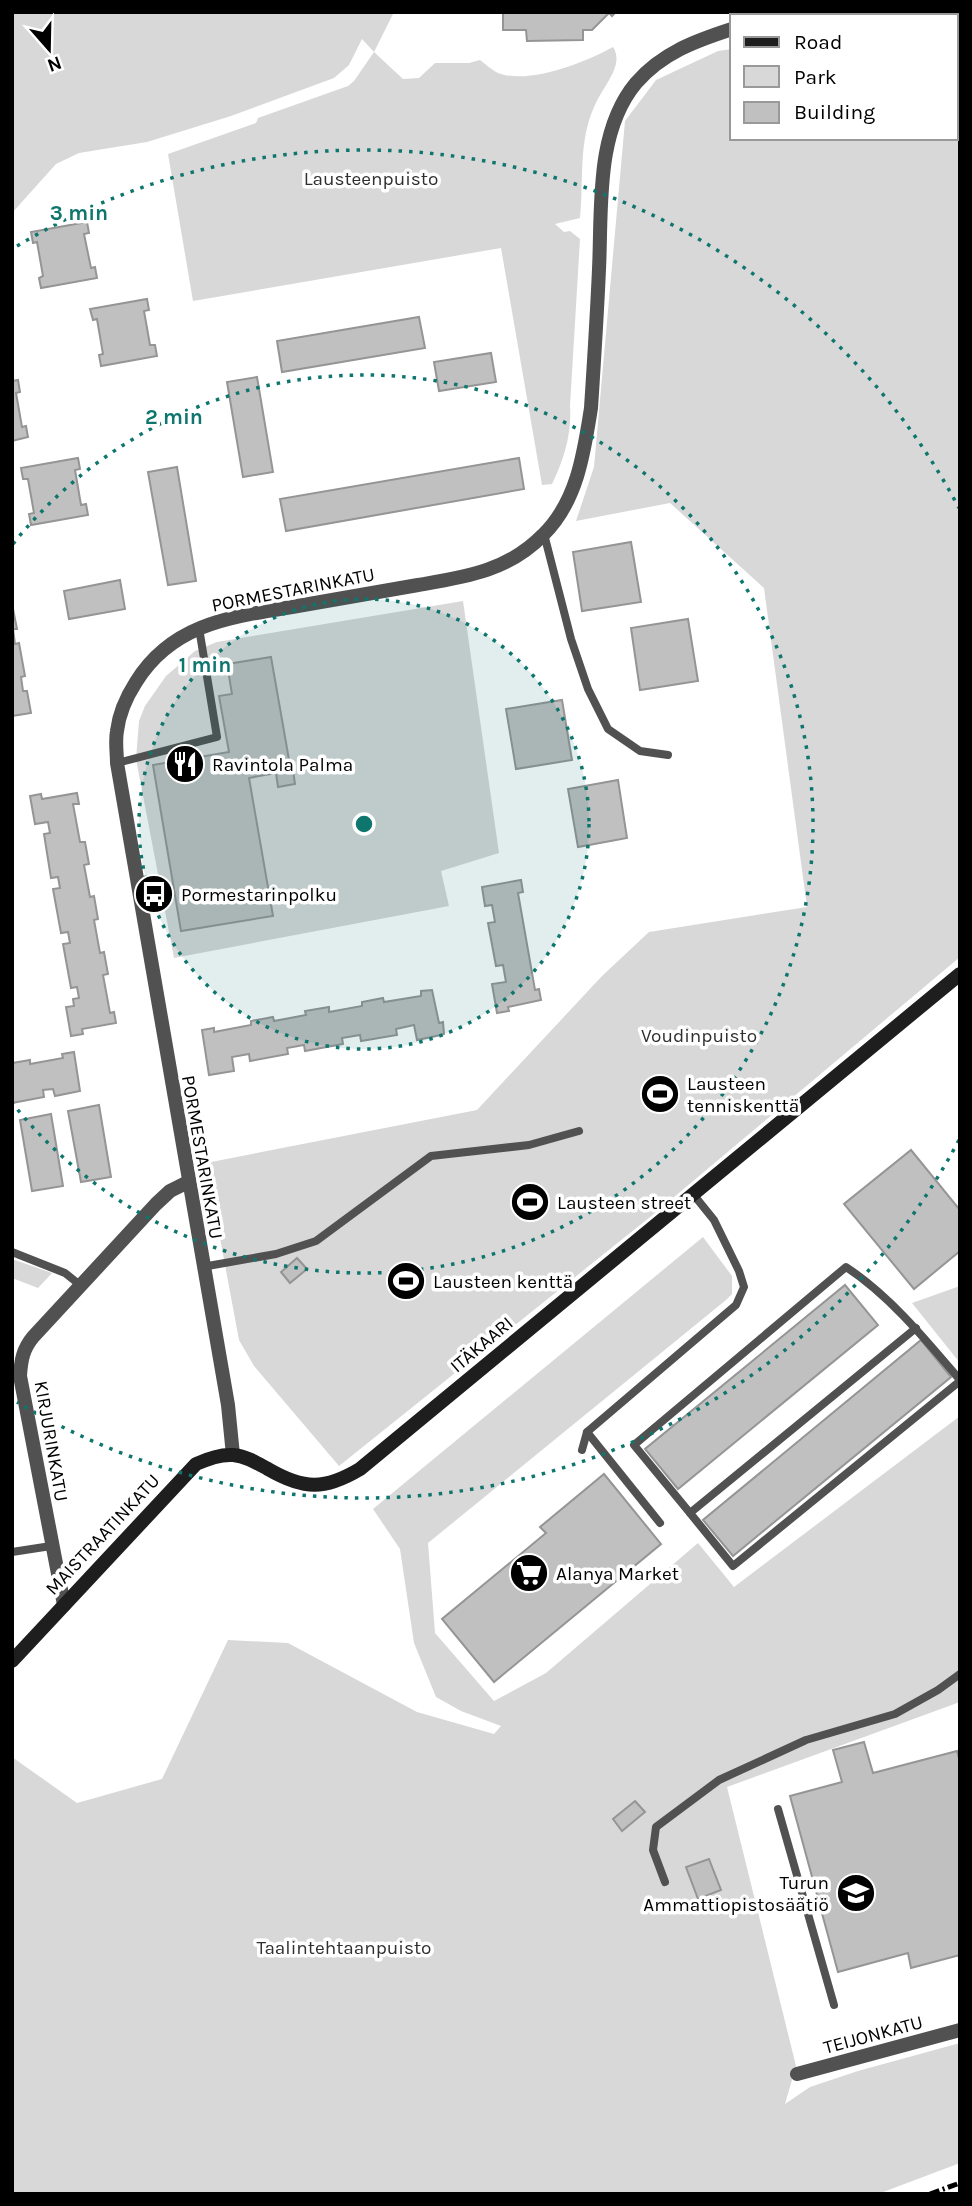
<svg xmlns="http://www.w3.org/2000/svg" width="972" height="2206" viewBox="0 0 972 2206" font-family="Karla,sans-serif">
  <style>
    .green { fill: #d8d8d8 }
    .building { fill: #c0c0c0; stroke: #959595; stroke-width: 2 }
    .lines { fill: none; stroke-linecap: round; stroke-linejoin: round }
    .lane { stroke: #515151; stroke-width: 8 }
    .street { stroke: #515151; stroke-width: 14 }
    .secondary { stroke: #1e1e1e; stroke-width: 14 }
    .rail { stroke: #000; stroke-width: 5; stroke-dasharray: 10 3.5 2 3.5; stroke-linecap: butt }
    .ring { fill: none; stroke: #0f766e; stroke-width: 3.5; stroke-dasharray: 3.5 7 }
    .labels { text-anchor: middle; stroke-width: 7; stroke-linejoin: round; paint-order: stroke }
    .park-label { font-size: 19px; fill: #2f2f2f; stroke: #fff }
    .street-label { font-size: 19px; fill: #000; stroke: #fff }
    .poi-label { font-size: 19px; fill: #000; stroke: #fff; text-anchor: start }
    .centre { fill: #0f766e; stroke: #fff; stroke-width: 3.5 }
    .ring-label { font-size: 21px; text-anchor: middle; font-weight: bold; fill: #0f766e; stroke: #fff; stroke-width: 7; stroke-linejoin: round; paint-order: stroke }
  </style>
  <rect width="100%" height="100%" fill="#fff"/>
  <g class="green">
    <path d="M12,12H394L374,52L403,79L419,78L435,63H469L480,60C485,64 492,70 498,73C529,85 586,62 613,47C625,65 603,86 595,105C578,141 584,179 580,218L555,224L564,232L570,231L580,239L570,406C572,433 564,460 552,484L542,485L501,248L193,301L168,154L256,123L258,118L348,86L354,81L374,52L362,39L349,65L334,78L231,116L147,142L79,153L56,164L12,213Z"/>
    <polygon points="849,12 960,12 960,957 655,1213 339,1466 254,1366 239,1340 206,1163 477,1110 602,976 649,932 807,907 764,588 670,503 576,521 594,467 625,121 656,80 718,51 732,49 732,138 956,138 956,16 839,16"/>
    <polygon points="463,601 499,853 441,871 449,906 174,958 136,759 139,721 145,706 166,676 195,651 217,642"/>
    <polygon points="703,1237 732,1276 732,1294 726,1300 428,1543 435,1633 494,1701 546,1673 698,1543 734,1587 960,1416 960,1702 727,1787 796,2066 785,2104 810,2087 858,2071 960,2043 960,2163 878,2194 12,2194 12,1757 77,1803 162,1779 228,1640 288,1643 417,1712 494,1734 501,1726 461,1711 436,1697 414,1643 400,1549 373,1509"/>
    <polygon points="12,1259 52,1273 38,1288 12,1278"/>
    <polygon points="960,1286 960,1363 912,1303"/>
  </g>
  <g class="building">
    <polygon points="503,12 616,12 612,16 609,13 592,30 583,30 583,40 527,41 526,30 503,30"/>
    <polygon points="87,222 89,233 84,234 91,268 95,267 97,278 41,288 39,278 43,276 37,242 33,243 31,232"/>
    <polygon points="147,299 149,310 144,311 150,345 155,345 157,356 101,366 99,355 103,354 97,319 93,320 90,309"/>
    <polygon points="419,317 425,348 282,372 277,341"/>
    <polygon points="491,353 496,382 439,391 434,362"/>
    <polygon points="257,377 273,472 243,477 227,382"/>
    <polygon points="18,380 20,392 16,393 22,427 26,426 28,437 12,441 12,381"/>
    <polygon points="78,458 80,469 75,470 81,505 86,504 88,515 31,525 29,514 34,513 28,479 23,479 21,468"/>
    <polygon points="519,458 524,489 286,531 280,499"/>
    <polygon points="177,467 196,581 168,585 148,472"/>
    <polygon points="631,542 641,602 582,611 573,552"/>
    <polygon points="120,580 125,609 69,619 64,591"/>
    <polygon points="12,604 17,629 13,629 15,644 19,643 25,676 21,677 23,691 27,691 31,713 12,716"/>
    <polygon points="688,619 698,681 640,690 631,628"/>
    <polygon points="271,657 291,771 293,770 295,784 278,787 276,773 249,778 273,916 181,931 153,765 229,752 219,696 232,694 227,664"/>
    <polygon points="562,700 572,760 516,769 506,709"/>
    <polygon points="618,780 627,838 578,847 568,789"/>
    <polygon points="77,793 79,804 73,804 80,842 85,842 89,864 84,865 90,897 94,896 98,919 94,920 100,953 104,952 108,974 103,975 110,1013 114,1012 116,1023 82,1029 83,1034 71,1036 66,1007 74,1006 73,999 79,998 77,987 71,988 63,944 70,943 68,932 61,933 53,889 60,888 58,877 51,878 44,834 50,833 48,822 35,824 30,796 41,794 42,799"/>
    <polygon points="521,880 523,892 518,893 535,990 539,989 541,1000 508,1007 509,1011 497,1013 492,984 506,982 503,965 496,966 488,923 495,922 492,905 485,906 482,887"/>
    <polygon points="432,990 439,1023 443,1022 444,1034 441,1035 417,1040 414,1025 396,1029 397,1035 361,1041 360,1035 342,1038 343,1044 305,1051 304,1045 287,1048 288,1054 250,1061 249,1054 232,1057 234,1071 209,1075 202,1030 214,1028 214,1032 251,1025 251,1021 273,1017 274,1021 306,1015 305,1011 329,1007 329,1012 362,1006 362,1002 383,998 384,1002 421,996 421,991"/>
    <polygon points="74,1052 80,1091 55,1096 53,1089 43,1090 44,1097 12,1103 12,1063 30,1060 30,1064 63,1058 62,1054"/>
    <polygon points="99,1105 111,1177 81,1182 68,1111"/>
    <polygon points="51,1114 63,1186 32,1191 20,1120"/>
    <polygon points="911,1150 960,1210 960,1251 914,1289 844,1204"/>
    <polygon points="297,1258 307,1269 290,1283 281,1272"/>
    <polygon points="845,1285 878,1325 678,1489 645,1449"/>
    <polygon points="921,1340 951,1377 733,1556 703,1520"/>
    <polygon points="604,1474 661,1544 494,1682 442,1619 546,1533 540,1527"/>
    <polygon points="864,1742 873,1773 957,1751 960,1762 960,1955 911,1968 908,1953 838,1972 790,1796 842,1782 833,1750"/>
    <polygon points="635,1801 645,1812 622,1831 613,1819"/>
    <polygon points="709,1859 721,1890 698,1899 686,1867"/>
  </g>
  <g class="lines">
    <g class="lane">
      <polyline points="756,12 758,16"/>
      <polyline points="544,534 571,639 588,689 608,729 640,751 668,755"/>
      <polyline points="117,763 217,737 199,628"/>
      <polyline points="12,1252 65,1273 80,1285"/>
      <polyline points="202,1267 276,1254 316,1241 431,1156 529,1145 579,1131"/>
      <polyline points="916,1328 690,1513 733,1566 960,1381"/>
      <polyline points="587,1432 660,1523"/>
      <polyline points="582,1450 587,1432 736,1305 744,1287 739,1271 714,1220 693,1194"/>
      <path d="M690,1513L634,1445L846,1267C890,1296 926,1340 960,1380"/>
      <polyline points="12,1552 51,1546"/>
      <polyline points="778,1809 834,2005"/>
      <polyline points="665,1882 653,1850 656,1827 719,1780 806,1740 895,1714 938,1690 960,1674"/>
    </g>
    <g class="street">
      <polyline points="771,16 782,12"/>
      <path d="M233,1455L228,1405L117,763C117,753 115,741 117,731C119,714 127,696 136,682C172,624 230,617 292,607C334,600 376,592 418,585C465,577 508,571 543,535C577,502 584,453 591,408C594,362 597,316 599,269C602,209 595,132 636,83C662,53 695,41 732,29"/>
      <path d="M64,1605L20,1376C21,1360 23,1349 33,1337L156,1204L170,1191L188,1182"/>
      <polyline points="797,2074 960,2030"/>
    </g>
    <path class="secondary" d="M12,1661L196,1464C207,1459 220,1454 233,1455C246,1456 257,1463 268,1469C304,1490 325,1490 360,1469L960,974"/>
    <polyline class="rail" points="930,2194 960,2183"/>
  </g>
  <circle cx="364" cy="824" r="225" fill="#0f766e" fill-opacity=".12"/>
  <g class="ring">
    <circle cx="364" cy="824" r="225"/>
    <path d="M13 544A449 449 0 1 1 13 1104"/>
    <path d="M959 1140A674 674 0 0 1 17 1402M17 246A674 674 0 0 1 959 508"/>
  </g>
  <defs>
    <g id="restaurant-disc" transform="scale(2.0125)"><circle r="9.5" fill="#000" stroke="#fff"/><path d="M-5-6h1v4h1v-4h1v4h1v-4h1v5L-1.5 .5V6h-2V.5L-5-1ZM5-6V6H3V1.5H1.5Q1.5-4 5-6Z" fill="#fff"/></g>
    <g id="bus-disc" transform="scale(2.0125)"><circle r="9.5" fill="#000" stroke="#fff"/><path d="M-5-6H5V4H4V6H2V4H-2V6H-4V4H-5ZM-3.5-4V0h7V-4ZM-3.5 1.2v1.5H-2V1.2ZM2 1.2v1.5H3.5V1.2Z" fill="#fff"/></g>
    <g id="stadium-disc" transform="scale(2.0125)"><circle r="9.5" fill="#000" stroke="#fff"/><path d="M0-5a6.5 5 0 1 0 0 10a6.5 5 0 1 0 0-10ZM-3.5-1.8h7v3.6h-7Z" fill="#fff"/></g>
    <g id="supermarket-disc" transform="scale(2.0125)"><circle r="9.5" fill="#000" stroke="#fff"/><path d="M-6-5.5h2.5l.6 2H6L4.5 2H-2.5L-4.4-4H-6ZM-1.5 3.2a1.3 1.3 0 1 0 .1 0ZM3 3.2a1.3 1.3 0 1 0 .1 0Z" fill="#fff"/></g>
    <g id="school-disc" transform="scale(2.0125)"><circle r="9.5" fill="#000" stroke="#fff"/><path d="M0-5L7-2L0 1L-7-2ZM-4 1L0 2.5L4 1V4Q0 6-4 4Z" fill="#fff"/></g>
  </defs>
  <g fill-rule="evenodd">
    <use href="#restaurant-disc" x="185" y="764"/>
    <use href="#bus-disc" x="154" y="894"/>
    <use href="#stadium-disc" x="660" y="1094"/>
    <use href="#stadium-disc" x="530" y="1202"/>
    <use href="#stadium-disc" x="406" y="1281"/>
    <use href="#supermarket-disc" x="529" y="1573"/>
    <use href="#school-disc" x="856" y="1893"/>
  </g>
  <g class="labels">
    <g class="park-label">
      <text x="371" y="185">Lausteenpuisto</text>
      <text x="699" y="1042">Voudinpuisto</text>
      <text x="344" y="1954">Taalintehtaanpuisto</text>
    </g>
    <g class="street-label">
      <text transform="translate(293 589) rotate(-11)" y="7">PORMESTARINKATU</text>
      <text transform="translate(203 1157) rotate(80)" y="7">PORMESTARINKATU</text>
      <text transform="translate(481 1344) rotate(-40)" y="7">ITÄKAARI</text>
      <text transform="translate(52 1441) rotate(80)" y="7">KIRJURINKATU</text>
      <text transform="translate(102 1534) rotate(-47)" y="7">MAISTRAATINKATU</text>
      <text transform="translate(873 2034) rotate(-15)" y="7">TEIJONKATU</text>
    </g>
    <g class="poi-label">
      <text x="212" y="771">Ravintola Palma</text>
      <text x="181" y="901">Pormestarinpolku</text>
      <text x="687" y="1090">Lausteen<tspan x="687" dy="22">tenniskenttä</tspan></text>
      <text x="557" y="1209">Lausteen street</text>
      <text x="433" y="1288">Lausteen kenttä</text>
      <text x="556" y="1580">Alanya Market</text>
      <text x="829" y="1889" text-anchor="end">Turun<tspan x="829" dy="22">Ammattiopistosäätiö</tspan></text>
    </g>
  </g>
  <circle cx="364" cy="824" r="10" class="centre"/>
  <g class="ring-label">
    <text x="79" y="220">3 min</text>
    <text x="174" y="424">2 min</text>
    <text x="205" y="672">1 min</text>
  </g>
  <rect width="972" height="2206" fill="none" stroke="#000000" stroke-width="28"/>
  <rect x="730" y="14" width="228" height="126" fill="#ffffff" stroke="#999999" stroke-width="2"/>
  <rect x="744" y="37" width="35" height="10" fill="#1e1e1e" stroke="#999999" stroke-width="2"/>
  <text x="794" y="49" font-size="21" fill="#000000">Road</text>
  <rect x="744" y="66" width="35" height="21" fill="#d8d8d8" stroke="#999999" stroke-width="2"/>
  <text x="794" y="84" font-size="21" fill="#000000">Park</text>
  <rect x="744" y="102" width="35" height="21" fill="#c0c0c0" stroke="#999999" stroke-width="2"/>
  <text x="794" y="119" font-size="21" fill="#000000">Building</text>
  <g transform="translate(49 49) rotate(160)" stroke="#ffffff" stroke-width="5" paint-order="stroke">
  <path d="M0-5L12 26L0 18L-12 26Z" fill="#000000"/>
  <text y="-10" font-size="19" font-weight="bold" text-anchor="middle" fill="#000000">N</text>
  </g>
</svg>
